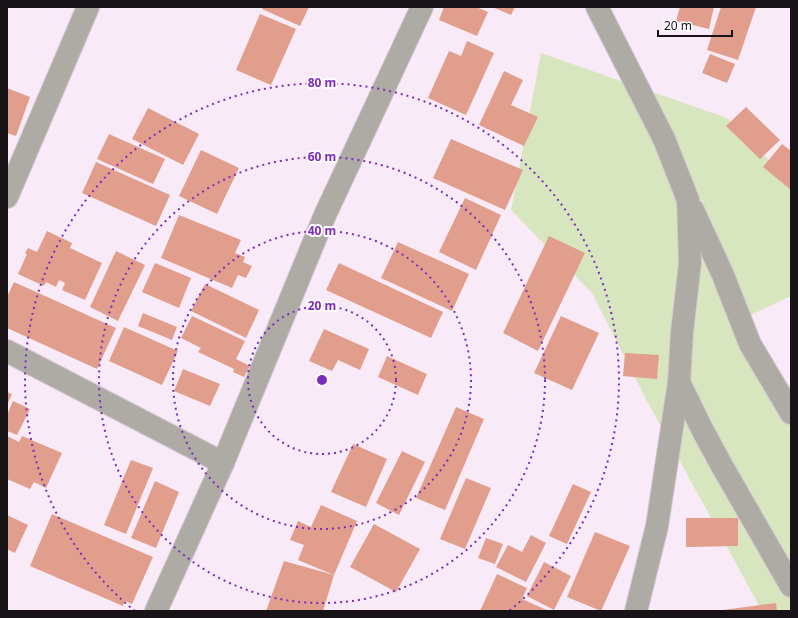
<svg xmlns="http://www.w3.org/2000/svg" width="798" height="618" viewBox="0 0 798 618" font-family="'Noto Sans',sans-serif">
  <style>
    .green { fill: #d7e6bf }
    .building { fill: #e19e8c }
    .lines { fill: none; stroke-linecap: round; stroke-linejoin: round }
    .street-casing { stroke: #d4c8d3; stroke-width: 24 }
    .street { stroke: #aeaaa4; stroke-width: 22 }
    .ring { fill: none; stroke: #7b2cbf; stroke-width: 2; stroke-dasharray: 2 4 }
    .centre { fill: #7b2cbf; stroke: #fffcff; stroke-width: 2 }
    .ring-label { font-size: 12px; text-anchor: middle; font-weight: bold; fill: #7b2cbf; stroke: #fffcff; stroke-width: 4; stroke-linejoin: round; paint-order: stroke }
  </style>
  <rect width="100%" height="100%" fill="#f8ebf7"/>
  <polygon class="green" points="541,53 727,118 791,182 791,296 736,322 791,389 791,611 762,611 648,403 592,293 511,210"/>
  <g class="building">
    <polygon points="263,7 309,7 300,26 262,9"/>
    <polygon points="444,7 476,7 488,12 477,36 439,20"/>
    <polygon points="492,7 515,7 511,15"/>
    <polygon points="680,7 714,7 709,29 676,21"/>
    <polygon points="721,7 756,7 738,60 707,50"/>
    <polygon points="260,14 296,29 271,85 236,70"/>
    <polygon points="467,41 494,53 466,115 428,98 449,51 461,56"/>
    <polygon points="710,54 735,64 727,83 702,73"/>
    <polygon points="504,71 523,80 511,105 538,117 524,146 479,125"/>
    <polygon points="7,88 30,97 16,136 7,133"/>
    <polygon points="746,107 780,140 760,159 726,126"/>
    <polygon points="148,108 199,134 183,165 132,139"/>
    <polygon points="109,134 165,159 153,184 97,159"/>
    <polygon points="451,139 523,170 505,210 433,178"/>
    <polygon points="782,144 791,151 791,190 763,167"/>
    <polygon points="201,150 239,168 217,214 179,196"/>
    <polygon points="96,162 170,195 156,226 82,193"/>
    <polygon points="465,198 501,215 476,270 439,252"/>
    <polygon points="179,215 241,240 235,253 245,257 243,262 252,266 246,278 238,275 232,288 161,258"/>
    <polygon points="47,231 72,243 70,248 102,263 85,300 62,290 65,283 59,280 56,287 46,282 44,286 18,274 27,254 25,253 28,248 37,252"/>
    <polygon points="549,236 585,253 538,351 503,333"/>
    <polygon points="398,242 469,274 452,311 381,278"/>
    <polygon points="116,251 145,265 118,321 90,307"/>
    <polygon points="155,263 191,278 179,308 142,292"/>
    <polygon points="339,263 443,312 431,338 326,290"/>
    <polygon points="14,282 116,328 97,369 7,328 7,297"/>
    <polygon points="205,284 259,310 246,338 191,311"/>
    <polygon points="143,313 177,327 172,340 138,326"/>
    <polygon points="192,316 245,341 236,359 250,366 244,377 233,372 234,369 198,352 201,348 181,338"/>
    <polygon points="561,316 599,333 572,390 534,373"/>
    <polygon points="124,327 178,351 162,385 109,361"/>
    <polygon points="324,329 369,349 360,370 338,360 332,371 309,361"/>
    <polygon points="625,353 659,355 657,379 623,376"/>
    <polygon points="387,356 427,374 418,395 378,377"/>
    <polygon points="183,369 220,384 210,406 174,391"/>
    <polygon points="7,392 12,394 7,405"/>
    <polygon points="13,401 30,409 17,435 7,431 7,415"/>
    <polygon points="456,407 484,419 445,510 416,498"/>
    <polygon points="7,436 19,442 22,436 62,453 46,488 34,482 30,489 7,479"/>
    <polygon points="353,444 387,459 366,507 331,492"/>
    <polygon points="402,451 425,462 399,515 376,503"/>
    <polygon points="131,460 153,468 126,534 104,525"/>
    <polygon points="466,478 491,488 465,549 440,539"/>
    <polygon points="155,481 179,492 156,548 131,538"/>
    <polygon points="573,484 591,492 567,544 549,536"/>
    <polygon points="321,505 357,521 334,575 298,560 304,545 290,540 298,521 311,527"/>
    <polygon points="52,514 153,557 132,604 125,601 123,606 30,566"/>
    <polygon points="7,515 28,525 15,553 7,549"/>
    <polygon points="686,518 738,518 738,546 686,547"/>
    <polygon points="374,524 420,549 396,592 350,567"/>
    <polygon points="595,532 630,546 601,611 567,597"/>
    <polygon points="531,535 546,543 526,582 496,567 508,545 522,552"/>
    <polygon points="486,538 503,544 495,564 478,558"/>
    <polygon points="284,561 334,575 323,611 266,611"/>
    <polygon points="544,562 571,576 554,610 527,596"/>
    <polygon points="497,574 527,588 522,599 549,611 480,611"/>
    <polygon points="776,603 777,611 723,611 723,610"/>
  </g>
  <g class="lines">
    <g class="street-casing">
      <g id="street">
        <polyline points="597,7 664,139 688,200 690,263 682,332 679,382 702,429 722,466 791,586"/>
        <polyline points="7,197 88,7"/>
        <polyline points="693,210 723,275 750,344 791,413"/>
        <polyline points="7,351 223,463"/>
        <polyline points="156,611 223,463 325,215 422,7"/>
        <polyline points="636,611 657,526 679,382"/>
      </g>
    </g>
    <use href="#street" class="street"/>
  </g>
  <g class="ring">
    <circle cx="322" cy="380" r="74"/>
    <circle cx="322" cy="380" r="149"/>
    <circle cx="322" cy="380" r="223"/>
    <path d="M135 611A297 297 0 1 1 509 611"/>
  </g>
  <circle cx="322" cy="380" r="6" class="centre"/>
  <g class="ring-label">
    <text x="322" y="87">80 m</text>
    <text x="322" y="161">60 m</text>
    <text x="322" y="235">40 m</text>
    <text x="322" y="310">20 m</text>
  </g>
  <rect width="798" height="618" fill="none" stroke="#171317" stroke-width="16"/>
  <path d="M658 30v6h74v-6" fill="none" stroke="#171317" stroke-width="2"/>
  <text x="664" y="30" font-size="12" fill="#171317" stroke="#fffcff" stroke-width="3" paint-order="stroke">20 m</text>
</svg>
